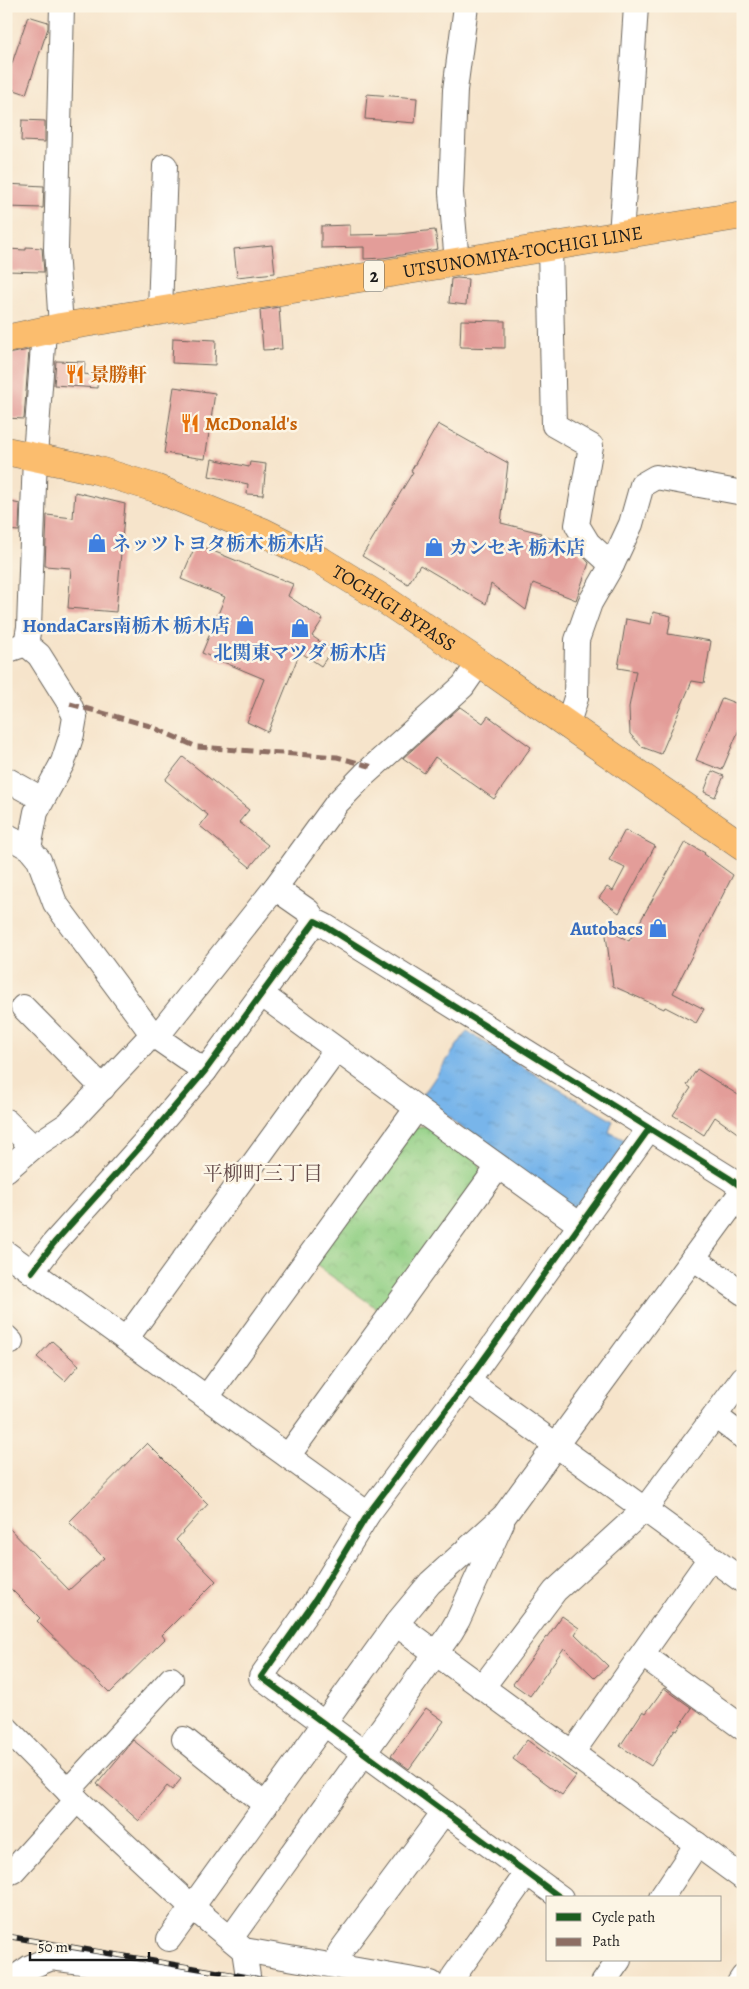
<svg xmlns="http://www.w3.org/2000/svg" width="749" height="1989" viewBox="0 0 749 1989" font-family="Alegreya,'Noto Serif JP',serif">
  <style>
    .park { fill: url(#park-crowns); stroke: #587651 }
    .water { fill: url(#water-ripples); stroke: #4a6883 }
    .building { fill: #e39d99 }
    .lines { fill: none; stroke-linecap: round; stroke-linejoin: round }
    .minor-casing { stroke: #686259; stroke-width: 26 }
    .major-casing { stroke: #686259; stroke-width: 29 }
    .minor { stroke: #fff; stroke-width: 24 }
    .major { stroke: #fbbd6e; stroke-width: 28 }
    .rail-casing { stroke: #1c1c1c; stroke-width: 5.5 }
    .rail { stroke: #fcf5e5; stroke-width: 4; stroke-dasharray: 11; stroke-linecap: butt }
    .quiet { stroke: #8d6e63; stroke-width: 5; stroke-dasharray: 10 5; stroke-linecap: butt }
    .cycleway-casing { stroke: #fcf5e5; stroke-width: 9 }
    .cycleway { stroke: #1b5e20; stroke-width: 6 }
    .labels { text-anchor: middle; stroke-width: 5; stroke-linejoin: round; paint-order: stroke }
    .shield { fill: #fcf5e5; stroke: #5f5d58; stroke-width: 1 }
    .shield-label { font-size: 18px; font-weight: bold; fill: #1c1c1c }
    .street-label { font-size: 19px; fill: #1c1c1c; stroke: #fcf5e5 }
    .food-label { font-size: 19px; font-weight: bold; fill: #c56008; stroke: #fcf5e5; text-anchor: start }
    .shop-label { font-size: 19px; font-weight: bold; fill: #366cbe; stroke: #fcf5e5; text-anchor: start }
    .neighbourhood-label { font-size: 20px; fill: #624948; stroke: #fcf5e5 }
  </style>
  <defs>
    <pattern id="park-crowns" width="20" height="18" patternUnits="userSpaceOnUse" patternTransform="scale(1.25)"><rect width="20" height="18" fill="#93d086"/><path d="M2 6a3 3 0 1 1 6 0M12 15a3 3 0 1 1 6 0" fill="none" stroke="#7eb273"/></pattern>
    <pattern id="water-ripples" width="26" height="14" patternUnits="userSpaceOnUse" patternTransform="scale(1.25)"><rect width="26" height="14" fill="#78b5ea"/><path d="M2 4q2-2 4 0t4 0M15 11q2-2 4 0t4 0" fill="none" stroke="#679bc8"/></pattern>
  </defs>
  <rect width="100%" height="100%" fill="#fcf5e5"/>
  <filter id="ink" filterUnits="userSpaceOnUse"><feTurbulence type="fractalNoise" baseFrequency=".02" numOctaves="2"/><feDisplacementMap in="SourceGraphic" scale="10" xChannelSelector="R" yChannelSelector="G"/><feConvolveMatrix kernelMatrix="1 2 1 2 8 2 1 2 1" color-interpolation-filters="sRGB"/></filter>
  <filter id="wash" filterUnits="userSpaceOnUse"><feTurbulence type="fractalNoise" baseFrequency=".0096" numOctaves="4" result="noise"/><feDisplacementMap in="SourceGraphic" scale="20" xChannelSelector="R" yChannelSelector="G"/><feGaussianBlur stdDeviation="1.12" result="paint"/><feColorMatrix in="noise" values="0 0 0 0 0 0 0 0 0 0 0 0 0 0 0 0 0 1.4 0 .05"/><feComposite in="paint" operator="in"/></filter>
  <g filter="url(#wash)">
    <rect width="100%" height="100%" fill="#f6e4cb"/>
    <polygon class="park" points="426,1126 479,1163 482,1176 382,1312 313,1263 413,1127"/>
    <polygon class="water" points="467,1031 552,1085 613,1121 609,1132 627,1141 582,1207 571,1207 421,1098"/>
    <g id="blocks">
      <g class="building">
        <polygon points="28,16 48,22 48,28 26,94 6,87 6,81"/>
        <polygon points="367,94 417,98 415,123 365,119"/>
        <polygon points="22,120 45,121 45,142 21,141"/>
        <polygon points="6,184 44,186 43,208 6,207"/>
        <polygon points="350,225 350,235 399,234 435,230 438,249 383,258 364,259 364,247 321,248 321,226"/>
        <polygon points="272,245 275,273 237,277 234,249"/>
        <polygon points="26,247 42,248 44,272 6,271 6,249 26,250"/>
        <polygon points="457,278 468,279 466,305 449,303 451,279"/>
        <polygon points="279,307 282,349 263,350 260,310"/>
        <polygon points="461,320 505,321 505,348 460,347"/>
        <polygon points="173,338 216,340 215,365 172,363"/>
        <polygon points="29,350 24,419 6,418 7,354"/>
        <polygon points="56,361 85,362 84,374 98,376 97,388 54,385"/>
        <polygon points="174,387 215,393 205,459 164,453"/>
        <polygon points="438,424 508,463 501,523 541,533 540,535 575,547 589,563 576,600 533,583 526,610 491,584 486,604 420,565 408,584 362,556 413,472 411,471"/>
        <polygon points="212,459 249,467 250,462 266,464 263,495 247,494 248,484 209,476"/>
        <polygon points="75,492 125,504 116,612 68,608 71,568 45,566 47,515 73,518"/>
        <polygon points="6,501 20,504 19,531 6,530"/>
        <polygon points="196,544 293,584 288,596 323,619 312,636 332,650 321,666 300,652 268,732 247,722 264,679 202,653 225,597 181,579"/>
        <polygon points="653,612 671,616 668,634 711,641 704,683 692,681 661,754 642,747 630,734 629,707 636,671 618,668 626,619 651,624"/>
        <polygon points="722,698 743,706 743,720 722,770 696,760"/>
        <polygon points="460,707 483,723 488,716 531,747 494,799 435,757 424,773 403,758"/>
        <polygon points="183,757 249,810 239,822 268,845 250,867 200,826 208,815 165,780"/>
        <polygon points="712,771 724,776 715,797 704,792"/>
        <polygon points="625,830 655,846 619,913 599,898 607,887 613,891 625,868 609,860"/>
        <polygon points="685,842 705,853 704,854 733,875 673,993 704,1009 696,1023 665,1007 664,1009 613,986 605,928 629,941"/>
        <polygon points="697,1069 743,1098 743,1137 715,1117 704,1135 673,1115 691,1088 687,1085"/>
        <polygon points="52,1341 79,1365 65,1381 37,1357"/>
        <polygon points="147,1443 208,1504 176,1540 216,1581 162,1635 165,1639 110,1693 37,1621 40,1618 6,1584 6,1525 69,1590 104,1558 69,1522"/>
        <polygon points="562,1616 579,1628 575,1634 608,1666 595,1678 564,1648 530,1696 513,1684"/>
        <polygon points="664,1688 692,1708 677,1730 675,1729 651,1766 620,1746 643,1711 646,1713"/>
        <polygon points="426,1708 444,1721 409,1769 391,1756"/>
        <polygon points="133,1740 181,1779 172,1790 167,1786 139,1821 97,1784"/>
        <polygon points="527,1740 576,1776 562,1795 513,1759"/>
      </g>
    </g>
  </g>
  <g filter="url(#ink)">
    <use href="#blocks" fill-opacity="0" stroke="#686259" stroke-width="1"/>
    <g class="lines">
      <g class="minor-casing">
        <g id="minor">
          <polyline points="621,236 636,6"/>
          <polyline points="550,248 554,425 591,446 577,525 588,543 612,565"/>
          <polyline points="457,263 451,193 455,90 466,6"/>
          <polyline points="160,311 165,166"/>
          <polyline points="61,327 56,249 62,6"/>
          <polyline points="26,644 29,627 35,456 44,331"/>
          <polyline points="26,644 39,655 68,701 75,717 72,734 63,762 36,812 29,848"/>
          <polyline points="6,651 26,644"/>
          <polyline points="567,726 576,698 577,640 590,603 612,565 631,524 642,485 656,477 743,493"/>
          <polyline points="6,779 42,799"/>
          <polyline points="6,835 29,848 39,860 55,903 153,1035 205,1071"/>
          <polyline points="275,888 308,911 315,921"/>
          <polyline points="261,994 417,1108 579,1224"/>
          <polyline points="23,1007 103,1088"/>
          <polyline points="6,1121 33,1147"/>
          <polyline points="6,1170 33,1147 68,1124 148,1039 163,1029 275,888 337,803 365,774 463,686 479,663"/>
          <polyline points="6,1253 368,1514"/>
          <polyline points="693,1258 743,1293"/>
          <polyline points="32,1272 54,1243 142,1145 205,1071 315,921 325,926 729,1178 743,1188"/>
          <polyline points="6,1337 11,1342"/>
          <polyline points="126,1339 336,1050"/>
          <polyline points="468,1381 743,1581"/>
          <polyline points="207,1397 417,1108"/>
          <polyline points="715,1416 743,1437"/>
          <polyline points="288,1456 498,1167"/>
          <polyline points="396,1624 743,1878"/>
          <polyline points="643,1655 743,1728"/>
          <polyline points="482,1688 555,1591 645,1509 743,1378"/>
          <polyline points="6,1728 77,1800 192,1907 244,1950 431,1983"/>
          <polyline points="184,1739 266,1805"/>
          <polyline points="572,1753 710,1558"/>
          <polyline points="68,1791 171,1679"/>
          <polyline points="6,1874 13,1871 77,1800"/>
          <polyline points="561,1898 261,1677 316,1599 368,1514 468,1381 649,1129"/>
          <polyline points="661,1898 697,1844"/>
          <polyline points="231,1938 451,1632 458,1620 502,1523"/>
          <polyline points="169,1939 396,1624 430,1583 504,1516 743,1190"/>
          <polyline points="244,1950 249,1983"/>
          <polyline points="338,1966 340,1952 345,1945 444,1812"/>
          <polyline points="7,1983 30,1967 52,1958 117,1967 200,1983"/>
          <polyline points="451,1983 454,1976 527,1873"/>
          <polyline points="603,1983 619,1960"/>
          <polyline points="739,1983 743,1977"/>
        </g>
      </g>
      <g class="major-casing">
        <g id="major">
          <path id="s1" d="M6,339L61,327L743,215"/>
          <path id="s2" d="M6,451L96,470L155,488L263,532L323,562L385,600L479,663L743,847"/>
        </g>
      </g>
      <use href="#minor" class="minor"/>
      <use href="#major" class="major"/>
      <g class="rail-casing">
        <polyline id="rail" points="6,1936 283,1983"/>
      </g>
      <use href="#rail" class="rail"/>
      <polyline class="quiet" points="70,704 150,726 197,747 337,757 373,767"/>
      <g class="cycleway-casing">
        <g id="cycleway">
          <polyline points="32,1272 54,1243 142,1145 205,1071 315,921 325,926 729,1178 743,1188"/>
          <polyline points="561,1898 261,1677 316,1599 368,1514 468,1381 649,1129"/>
        </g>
      </g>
      <use href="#cycleway" class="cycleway"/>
    </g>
  </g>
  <defs>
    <g id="restaurant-bare" transform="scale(1.5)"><path d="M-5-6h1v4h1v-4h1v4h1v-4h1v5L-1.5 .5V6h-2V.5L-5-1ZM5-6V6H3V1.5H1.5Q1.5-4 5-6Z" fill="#e8710a" stroke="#fcf5e5" stroke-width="2.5" paint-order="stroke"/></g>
    <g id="shop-bare" transform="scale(1.5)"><path d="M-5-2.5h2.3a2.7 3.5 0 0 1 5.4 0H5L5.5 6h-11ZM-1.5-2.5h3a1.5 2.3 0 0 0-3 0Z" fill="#3f7fe0" stroke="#fcf5e5" stroke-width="2.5" paint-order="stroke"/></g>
  </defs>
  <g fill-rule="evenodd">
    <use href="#restaurant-bare" x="75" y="374"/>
    <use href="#restaurant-bare" x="190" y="423"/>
    <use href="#shop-bare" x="97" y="543"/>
    <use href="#shop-bare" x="434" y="547"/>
    <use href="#shop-bare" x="245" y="625"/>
    <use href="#shop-bare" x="300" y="628"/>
    <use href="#shop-bare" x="658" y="928"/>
  </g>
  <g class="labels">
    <rect class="shield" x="364" y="260.5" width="20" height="31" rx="4"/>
    <g class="shield-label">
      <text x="374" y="282">2</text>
    </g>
    <g class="street-label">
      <text dy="7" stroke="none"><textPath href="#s1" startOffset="524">UTSUNOMIYA-TOCHIGI LINE</textPath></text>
      <text dy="7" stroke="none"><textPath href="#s2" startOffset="422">TOCHIGI BYPASS</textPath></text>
    </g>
    <g class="food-label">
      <text x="90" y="381">景勝軒</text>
      <text x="205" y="430">McDonald's</text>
    </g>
    <g class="shop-label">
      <text x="112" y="550">ネッツトヨタ栃木 栃木店</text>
      <text x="449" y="554">カンセキ 栃木店</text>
      <text x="230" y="632" text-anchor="end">HondaCars南栃木 栃木店</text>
      <text x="300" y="659" text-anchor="middle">北関東マツダ 栃木店</text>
      <text x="643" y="935" text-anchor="end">Autobacs</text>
    </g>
    <g class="neighbourhood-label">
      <text x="263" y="1180">平柳町三丁目</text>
    </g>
  </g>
  <rect width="749" height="1989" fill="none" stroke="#fcf5e5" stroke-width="25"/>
  <rect x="546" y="1896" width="175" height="65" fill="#fcf5e5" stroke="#a29e95"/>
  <rect x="556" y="1913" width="25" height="8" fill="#1b5e20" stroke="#a29e95"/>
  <text x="592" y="1922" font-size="15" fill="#1c1c1c">Cycle path</text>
  <rect x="556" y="1938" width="25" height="8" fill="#8d6e63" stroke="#a29e95"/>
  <text x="592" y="1946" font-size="15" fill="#1c1c1c">Path</text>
  <path d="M30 1952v8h119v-8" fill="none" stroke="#1c1c1c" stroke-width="2.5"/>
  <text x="38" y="1952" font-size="15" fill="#1c1c1c" stroke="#fcf5e5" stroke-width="4" paint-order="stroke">50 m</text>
</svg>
